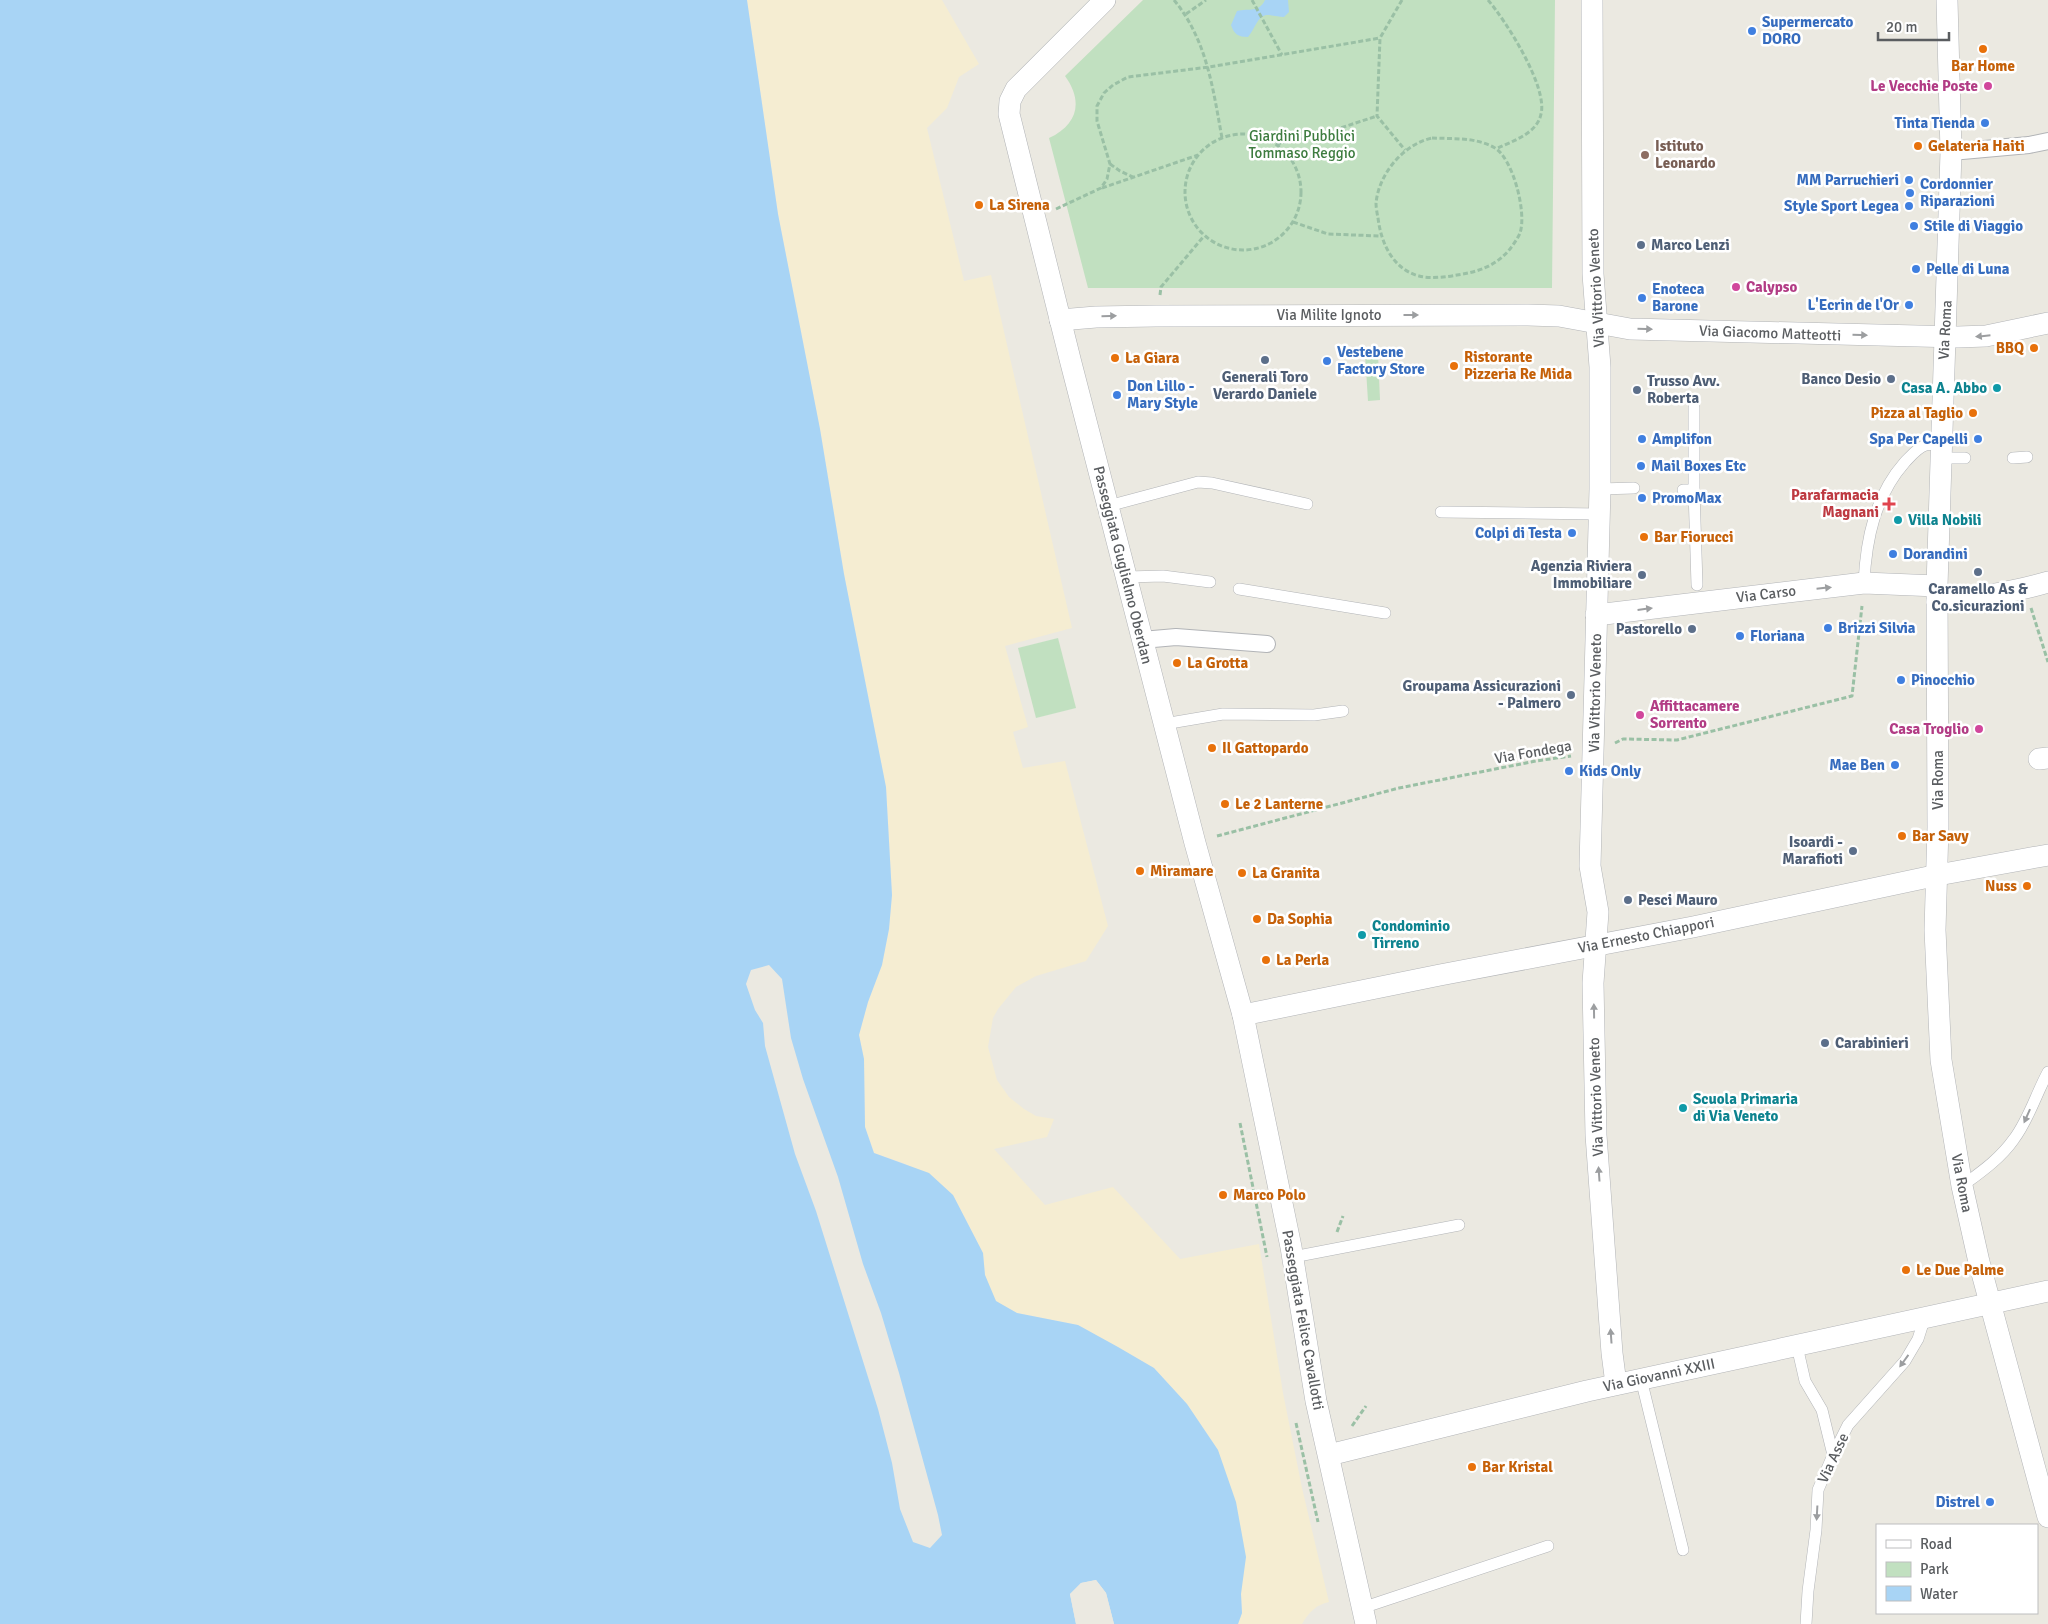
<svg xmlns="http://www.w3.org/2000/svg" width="2048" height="1624" viewBox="0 0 2048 1624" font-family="Signika,sans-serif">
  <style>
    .green { fill: #c1e0c0 }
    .sand { fill: #f5edd2 }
    .water { fill: #a8d4f5 }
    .pier { fill: #ebe9e1 }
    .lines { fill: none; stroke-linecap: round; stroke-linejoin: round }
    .service-casing { stroke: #b2b4b7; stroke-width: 12 }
    .pedestrian-casing { stroke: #b2b4b7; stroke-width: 18 }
    .minor-casing { stroke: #b2b4b7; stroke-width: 22 }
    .path { stroke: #9ac0a5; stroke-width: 3; stroke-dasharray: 5 2.5; stroke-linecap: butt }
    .service { stroke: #fff; stroke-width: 11 }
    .pedestrian { stroke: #fff; stroke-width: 16 }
    .minor { stroke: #fff; stroke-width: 21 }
    .oneway { fill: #9c9ea0 }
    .shop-dot { fill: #3f7fe0; stroke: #fff; stroke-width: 2 }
    .food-dot { fill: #e8710a; stroke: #fff; stroke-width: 2 }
    .hotel-dot { fill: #d1479c; stroke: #fff; stroke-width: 2 }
    .education-dot { fill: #8d6e63; stroke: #fff; stroke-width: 2 }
    .service-dot { fill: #5c6f8a; stroke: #fff; stroke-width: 2 }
    .culture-dot { fill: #0f9aa8; stroke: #fff; stroke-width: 2 }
    .health-dot { fill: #e0444e; stroke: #fff; stroke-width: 2 }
    .labels { text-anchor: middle; stroke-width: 5; stroke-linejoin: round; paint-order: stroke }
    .shop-label { font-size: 15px; font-weight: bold; fill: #366cbe; stroke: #fff; text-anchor: start }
    .food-label { font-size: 15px; font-weight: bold; fill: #c56008; stroke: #fff; text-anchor: start }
    .hotel-label { font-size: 15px; font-weight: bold; fill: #b23c85; stroke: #fff; text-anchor: end }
    .park-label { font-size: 15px; fill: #3d7c3f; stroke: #fff }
    .education-label { font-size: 15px; font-weight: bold; fill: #785e54; stroke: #fff; text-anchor: start }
    .service-label { font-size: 15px; font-weight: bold; fill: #4e5e75; stroke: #fff; text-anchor: end }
    .street-label { font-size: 15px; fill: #5a5d60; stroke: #fff }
    .culture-label { font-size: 15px; font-weight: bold; fill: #0d838f; stroke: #fff; text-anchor: start }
    .health-label { font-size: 15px; font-weight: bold; fill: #be3a42; stroke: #fff; text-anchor: end }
  </style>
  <rect width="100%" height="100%" fill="#ebe9e1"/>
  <g class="green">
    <path d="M1143,0H1555L1552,288H1088L1049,138C1077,125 1084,102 1065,76Z"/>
    <polygon points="1365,354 1378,354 1380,400 1368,401"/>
    <polygon points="1058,638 1076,708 1036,718 1018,648"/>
  </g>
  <path class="sand" d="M747,0H942L979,64L959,77L947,108L927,128L964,281L991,275L1072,628L1005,646L1028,727L1013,732L1023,768L1065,761L1108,926L1086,961L1036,976L1016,987L998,1009L993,1018L988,1047L997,1080L1009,1097L1024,1109L1036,1116L1054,1119L1047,1137L994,1149L1045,1205L1113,1187L1180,1259L1259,1244L1283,1393L1302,1488L1329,1602C1316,1605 1309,1612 1302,1624H1238L1242,1613L1241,1594L1218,1450L1187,1404L1154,1368L1078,1325L1017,1313L995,1301L985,1275L983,1253L953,1195L906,1164L874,1153L865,1126L864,1059L859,1035L868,1002L882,965L889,929L892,895L886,787L844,574L820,429L778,214Z"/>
  <g class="water">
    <polygon points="0,0 747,0 778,214 820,429 844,574 886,787 892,895 889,929 882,965 868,1002 859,1035 864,1059 865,1127 874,1153 929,1173 953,1195 983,1253 985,1275 996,1301 1017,1313 1078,1325 1118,1347 1154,1368 1187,1404 1218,1450 1236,1502 1246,1557 1241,1594 1242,1613 1238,1624 1114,1624 1106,1593 1096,1580 1081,1583 1070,1594 1076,1624 0,1624"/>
    <path d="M1265,0H1288L1289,12L1284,17C1279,17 1272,15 1267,15C1257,16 1254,31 1248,37C1238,37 1234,34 1231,25L1237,11C1249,8 1259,13 1265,0Z"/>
  </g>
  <g class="pier">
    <polygon points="769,965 782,979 791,1038 803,1079 838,1177 863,1264 881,1313 899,1373 938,1515 942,1535 930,1548 913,1542 900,1509 892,1463 878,1409 816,1211 795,1154 765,1046 763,1023 755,1010 746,984 751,970"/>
    <polygon points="1096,1580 1106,1593 1114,1624 1112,1624 1104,1594 1095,1583 1082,1586 1073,1594 1079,1624 1076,1624 1070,1594 1081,1583"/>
  </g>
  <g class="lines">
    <g class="service-casing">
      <g id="service">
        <polyline points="1941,458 1965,458"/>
        <polyline points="2013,458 2027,457"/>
        <polyline points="1600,489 1634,488"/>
        <polyline points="1683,490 1694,490 1697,585"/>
        <polyline points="1694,490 1694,407"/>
        <polyline points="1108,506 1198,482 1212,483 1307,504"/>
        <polyline points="1441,512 1600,514"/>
        <polyline points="1127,577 1163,576 1210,582"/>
        <path d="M1864,583C1866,539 1875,496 1905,462C1910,457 1918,447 1926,445C1930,444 1937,445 1941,445"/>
        <polyline points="1239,589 1385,613"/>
        <polyline points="1164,724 1223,714 1314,715 1343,711"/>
        <path d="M1962,1186C1981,1172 2000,1159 2014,1139C2029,1119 2036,1094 2048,1072"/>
        <polyline points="1293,1257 1459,1225"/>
        <polyline points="1797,1346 1805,1381 1822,1410 1833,1455"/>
        <polyline points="1641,1379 1683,1550"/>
        <polyline points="1362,1608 1548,1546"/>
        <polyline points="1806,1624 1808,1591 1816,1530 1818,1490 1833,1455 1848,1425 1905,1361 1918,1339 1925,1317"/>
      </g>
    </g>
    <g class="pedestrian-casing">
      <g id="pedestrian">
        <polyline points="1951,152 2029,145 2048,141"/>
        <polyline points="1142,640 1176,637 1267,644"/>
      </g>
    </g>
    <g class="minor-casing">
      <g id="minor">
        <polyline points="1105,0 1016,89 1010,101 1009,114 1071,363 1195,843 1243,1015 1291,1247 1316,1401 1366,1624"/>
        <polyline points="1592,0 1593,274 1600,367 1600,489 1590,866 1598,912 1593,983 1596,1135 1612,1353 1616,1384"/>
        <polyline points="1947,0 1951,152 1937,586 1938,827 1935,930 1941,1060 1962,1186 1979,1262 2048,1517"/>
        <polyline points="1060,320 1096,317 1156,316 1528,315 1559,316 1630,329 1958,337 1986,336 2048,323"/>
        <path d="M1937,602C1975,598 2011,593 2048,582"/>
        <polyline points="1596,615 1864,583 1937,586"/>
        <polyline points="2039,759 2048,758"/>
        <polyline points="1243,1015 1440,975 1693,927 1938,875 2048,855"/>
        <polyline points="1329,1455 1587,1391 2048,1291"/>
      </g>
    </g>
    <g class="path">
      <path d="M1174,0C1207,40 1213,89 1222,138"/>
      <polyline points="1252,0 1282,55"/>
      <polyline points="1402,0 1380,38 1377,116 1405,150"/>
      <path d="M1488,0C1506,21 1548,87 1541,114C1537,134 1512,141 1496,149"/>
      <polyline points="1186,14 1206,0"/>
      <circle cx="1243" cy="192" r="58"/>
      <path d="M1432,138C1453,139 1476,137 1495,148C1513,159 1527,213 1520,233C1518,238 1513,245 1510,249C1496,266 1478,272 1457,275C1446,277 1430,279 1419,276C1392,269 1381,242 1378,218C1377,213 1376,207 1376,203C1379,173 1404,144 1432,138Z"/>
      <polyline points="1276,144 1316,136 1377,116"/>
      <polyline points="1110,164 1120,171 1133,177"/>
      <polyline points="1102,188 1198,155"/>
      <polyline points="1056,209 1101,188 1107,179 1110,164 1097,121 1097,106 1104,93 1113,85 1128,77 1209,67 1380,38"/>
      <polyline points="1293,222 1328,234 1380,236"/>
      <polyline points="1160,295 1161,287 1204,236"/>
      <polyline points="2031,608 2048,662"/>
      <polyline points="1615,743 1623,739 1677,740 1852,696 1862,606"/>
      <polyline points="1217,836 1399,788 1536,761 1571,756"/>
      <polyline points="1240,1123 1267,1257"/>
      <polyline points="1337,1232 1343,1216"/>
      <polyline points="1296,1423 1318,1522"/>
      <polyline points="1352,1426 1366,1406"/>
    </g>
    <use href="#service" class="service"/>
    <use href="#pedestrian" class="pedestrian"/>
    <use href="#minor" class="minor"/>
  </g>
  <defs><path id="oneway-solid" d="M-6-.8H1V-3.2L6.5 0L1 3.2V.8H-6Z" transform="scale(1.25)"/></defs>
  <g class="oneway">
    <use href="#oneway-solid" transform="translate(1411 315)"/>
    <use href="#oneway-solid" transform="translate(1109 316) rotate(-1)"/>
    <use href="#oneway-solid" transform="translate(1645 329) rotate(2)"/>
    <use href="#oneway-solid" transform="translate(1860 335) rotate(2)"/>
    <use href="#oneway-solid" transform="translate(1983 336) rotate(174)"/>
    <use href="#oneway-solid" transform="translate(1824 588) rotate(-6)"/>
    <use href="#oneway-solid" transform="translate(1645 609) rotate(-7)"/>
    <use href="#oneway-solid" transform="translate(1594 1011) rotate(-91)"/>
    <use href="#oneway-solid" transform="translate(2027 1116) rotate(114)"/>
    <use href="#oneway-solid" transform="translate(1599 1174) rotate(-94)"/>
    <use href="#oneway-solid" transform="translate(1611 1336) rotate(-94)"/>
    <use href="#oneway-solid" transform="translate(1904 1361) rotate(126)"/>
    <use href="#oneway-solid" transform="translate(1817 1513) rotate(93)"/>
  </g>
  <g class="shop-dot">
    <circle cx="1752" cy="31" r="5"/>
    <circle cx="1985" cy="123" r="5"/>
    <circle cx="1909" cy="180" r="5"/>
    <circle cx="1910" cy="193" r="5"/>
    <circle cx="1909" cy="206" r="5"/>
    <circle cx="1914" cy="226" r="5"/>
    <circle cx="1916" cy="269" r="5"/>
    <circle cx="1642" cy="298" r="5"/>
    <circle cx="1909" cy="305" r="5"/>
    <circle cx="1327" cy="361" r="5"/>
    <circle cx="1117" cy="395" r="5"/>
    <circle cx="1642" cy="439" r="5"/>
    <circle cx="1978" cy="439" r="5"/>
    <circle cx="1641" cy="466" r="5"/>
    <circle cx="1642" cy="498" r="5"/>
    <circle cx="1572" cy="533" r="5"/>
    <circle cx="1893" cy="554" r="5"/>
    <circle cx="1828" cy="628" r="5"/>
    <circle cx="1740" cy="636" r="5"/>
    <circle cx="1901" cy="680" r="5"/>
    <circle cx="1895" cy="765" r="5"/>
    <circle cx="1569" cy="771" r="5"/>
    <circle cx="1990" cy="1502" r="5"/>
  </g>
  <g class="food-dot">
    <circle cx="1983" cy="49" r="5"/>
    <circle cx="1918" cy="146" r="5"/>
    <circle cx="979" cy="205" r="5"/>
    <circle cx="2034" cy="348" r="5"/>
    <circle cx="1115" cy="358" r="5"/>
    <circle cx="1454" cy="366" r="5"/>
    <circle cx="1973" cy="413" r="5"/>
    <circle cx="1644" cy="537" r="5"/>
    <circle cx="1177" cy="663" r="5"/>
    <circle cx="1212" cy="748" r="5"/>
    <circle cx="1225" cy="804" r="5"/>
    <circle cx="1902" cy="836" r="5"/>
    <circle cx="1140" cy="871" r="5"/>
    <circle cx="1242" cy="873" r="5"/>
    <circle cx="2027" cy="886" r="5"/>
    <circle cx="1257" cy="919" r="5"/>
    <circle cx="1266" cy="960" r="5"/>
    <circle cx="1223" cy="1195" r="5"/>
    <circle cx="1906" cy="1270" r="5"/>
    <circle cx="1472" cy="1467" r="5"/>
  </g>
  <g class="hotel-dot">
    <circle cx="1988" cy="86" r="5"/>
    <circle cx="1736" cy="287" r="5"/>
    <circle cx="1640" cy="715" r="5"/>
    <circle cx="1979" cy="729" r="5"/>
  </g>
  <circle class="education-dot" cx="1645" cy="155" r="5"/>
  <g class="service-dot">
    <circle cx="1641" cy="245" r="5"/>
    <circle cx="1265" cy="360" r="5"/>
    <circle cx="1891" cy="379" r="5"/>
    <circle cx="1637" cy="390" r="5"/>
    <circle cx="1978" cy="572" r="5"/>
    <circle cx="1642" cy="575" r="5"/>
    <circle cx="1692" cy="629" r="5"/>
    <circle cx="1571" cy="695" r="5"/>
    <circle cx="1853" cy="851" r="5"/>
    <circle cx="1628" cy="900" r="5"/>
    <circle cx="1825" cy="1043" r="5"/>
  </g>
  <g class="culture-dot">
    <circle cx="1997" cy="388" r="5"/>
    <circle cx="1898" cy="520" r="5"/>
    <circle cx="1362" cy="935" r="5"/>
    <circle cx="1683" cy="1108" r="5"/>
  </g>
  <path class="health-dot" d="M1886.5 496.5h5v5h5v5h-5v5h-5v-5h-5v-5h5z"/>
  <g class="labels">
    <g class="shop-label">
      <text x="1762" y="27">Supermercato<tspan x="1762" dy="17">DORO</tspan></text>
      <text x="1975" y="128" text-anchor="end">Tinta Tienda</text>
      <text x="1899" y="185" text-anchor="end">MM Parruchieri</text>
      <text x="1920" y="189">Cordonnier<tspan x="1920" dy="17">Riparazioni</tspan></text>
      <text x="1899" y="211" text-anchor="end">Style Sport Legea</text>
      <text x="1924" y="231">Stile di Viaggio</text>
      <text x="1926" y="274">Pelle di Luna</text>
      <text x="1652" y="294">Enoteca<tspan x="1652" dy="17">Barone</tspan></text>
      <text x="1899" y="310" text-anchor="end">L'Ecrin de l'Or</text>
      <text x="1337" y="357">Vestebene<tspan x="1337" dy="17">Factory Store</tspan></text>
      <text x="1127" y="391">Don Lillo -<tspan x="1127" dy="17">Mary Style</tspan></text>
      <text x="1652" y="444">Amplifon</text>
      <text x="1968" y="444" text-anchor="end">Spa Per Capelli</text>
      <text x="1651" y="471">Mail Boxes Etc</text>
      <text x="1652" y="503">PromoMax</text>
      <text x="1562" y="538" text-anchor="end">Colpi di Testa</text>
      <text x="1903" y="559">Dorandini</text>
      <text x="1838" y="633">Brizzi Silvia</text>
      <text x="1750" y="641">Floriana</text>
      <text x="1911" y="685">Pinocchio</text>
      <text x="1885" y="770" text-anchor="end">Mae Ben</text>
      <text x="1579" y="776">Kids Only</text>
      <text x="1980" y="1507" text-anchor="end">Distrel</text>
    </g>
    <g class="food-label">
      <text x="1983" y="71" text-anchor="middle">Bar Home</text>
      <text x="1928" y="151">Gelateria Haiti</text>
      <text x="989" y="210">La Sirena</text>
      <text x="2024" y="353" text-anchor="end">BBQ</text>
      <text x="1464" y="362">Ristorante<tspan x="1464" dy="17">Pizzeria Re Mida</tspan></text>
      <text x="1125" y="363">La Giara</text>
      <text x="1963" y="418" text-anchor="end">Pizza al Taglio</text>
      <text x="1654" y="542">Bar Fiorucci</text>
      <text x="1187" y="668">La Grotta</text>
      <text x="1222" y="753">Il Gattopardo</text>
      <text x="1235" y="809">Le 2 Lanterne</text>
      <text x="1912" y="841">Bar Savy</text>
      <text x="1150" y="876">Miramare</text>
      <text x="1252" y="878">La Granita</text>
      <text x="2017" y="891" text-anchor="end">Nuss</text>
      <text x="1267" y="924">Da Sophia</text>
      <text x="1276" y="965">La Perla</text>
      <text x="1233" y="1200">Marco Polo</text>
      <text x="1916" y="1275">Le Due Palme</text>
      <text x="1482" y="1472">Bar Kristal</text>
    </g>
    <g class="hotel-label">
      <text x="1978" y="91">Le Vecchie Poste</text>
      <text x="1746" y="292" text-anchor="start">Calypso</text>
      <text x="1650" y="711" text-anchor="start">Affittacamere<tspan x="1650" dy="17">Sorrento</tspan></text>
      <text x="1969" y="734">Casa Troglio</text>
    </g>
    <g class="park-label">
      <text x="1302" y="141">Giardini Pubblici<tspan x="1302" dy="17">Tommaso Reggio</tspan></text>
    </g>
    <g class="education-label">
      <text x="1655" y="151">Istituto<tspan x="1655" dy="17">Leonardo</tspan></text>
    </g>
    <g class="service-label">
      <text x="1651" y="250" text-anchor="start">Marco Lenzi</text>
      <text x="1265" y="382" text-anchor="middle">Generali Toro<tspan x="1265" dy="17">Verardo Daniele</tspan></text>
      <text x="1881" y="384">Banco Desio</text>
      <text x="1647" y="386" text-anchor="start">Trusso Avv.<tspan x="1647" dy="17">Roberta</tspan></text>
      <text x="1632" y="571">Agenzia Riviera<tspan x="1632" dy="17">Immobiliare</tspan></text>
      <text x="1978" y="594" text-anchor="middle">Caramello As &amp;<tspan x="1978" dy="17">Co.sicurazioni</tspan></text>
      <text x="1682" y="634">Pastorello</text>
      <text x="1561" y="691">Groupama Assicurazioni<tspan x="1561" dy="17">- Palmero</tspan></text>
      <text x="1843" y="847">Isoardi -<tspan x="1843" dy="17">Marafioti</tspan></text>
      <text x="1638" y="905" text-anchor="start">Pesci Mauro</text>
      <text x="1835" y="1048" text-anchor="start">Carabinieri</text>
    </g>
    <g class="street-label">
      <text transform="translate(1596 288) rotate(-93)" y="5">Via Vittorio Veneto</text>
      <text x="1329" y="320">Via Milite Ignoto</text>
      <text transform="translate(1945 330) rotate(-87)" y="5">Via Roma</text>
      <text transform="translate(1770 333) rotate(2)" y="5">Via Giacomo Matteotti</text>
      <text transform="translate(1123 565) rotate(76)" y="5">Passeggiata Guglielmo Oberdan</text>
      <text transform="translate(1766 594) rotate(-7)" y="5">Via Carso</text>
      <text transform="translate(1595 693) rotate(-89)" y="5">Via Vittorio Veneto</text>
      <text transform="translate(1533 752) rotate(-10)" y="5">Via Fondega</text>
      <text transform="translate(1938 780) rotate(-90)" y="5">Via Roma</text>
      <text transform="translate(1646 935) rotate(-11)" y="5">Via Ernesto Chiappori</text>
      <text transform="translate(1596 1097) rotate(-92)" y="5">Via Vittorio Veneto</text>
      <text transform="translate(1962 1183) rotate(79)" y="5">Via Roma</text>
      <text transform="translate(1303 1320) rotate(80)" y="5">Passeggiata Felice Cavallotti</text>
      <text transform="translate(1659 1375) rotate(-12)" y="5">Via Giovanni XXIII</text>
      <text transform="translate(1833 1458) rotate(-65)" y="5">Via Asse</text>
    </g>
    <g class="culture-label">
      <text x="1987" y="393" text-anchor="end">Casa A. Abbo</text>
      <text x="1908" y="525">Villa Nobili</text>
      <text x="1372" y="931">Condominio<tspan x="1372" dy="17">Tirreno</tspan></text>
      <text x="1693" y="1104">Scuola Primaria<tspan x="1693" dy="17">di Via Veneto</tspan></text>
    </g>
    <g class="health-label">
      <text x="1879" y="500">Parafarmacia<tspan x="1879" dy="17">Magnani</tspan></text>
    </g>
  </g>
  <rect x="1876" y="1524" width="162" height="90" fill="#ffffff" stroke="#bdbebf"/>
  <rect x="1886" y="1540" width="25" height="8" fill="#ffffff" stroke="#bdbebf"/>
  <text x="1920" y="1549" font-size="15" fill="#5a5d60">Road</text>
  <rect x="1886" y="1562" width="25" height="15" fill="#c1e0c0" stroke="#bdbebf"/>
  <text x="1920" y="1574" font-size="15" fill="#5a5d60">Park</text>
  <rect x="1886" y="1586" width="25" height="15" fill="#a8d4f5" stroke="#bdbebf"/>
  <text x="1920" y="1599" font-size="15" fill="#5a5d60">Water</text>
  <path d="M1878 32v8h71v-8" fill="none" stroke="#5a5d60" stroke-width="2.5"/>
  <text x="1886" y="32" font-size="15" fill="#5a5d60" stroke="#ffffff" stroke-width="4" paint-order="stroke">20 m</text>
</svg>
